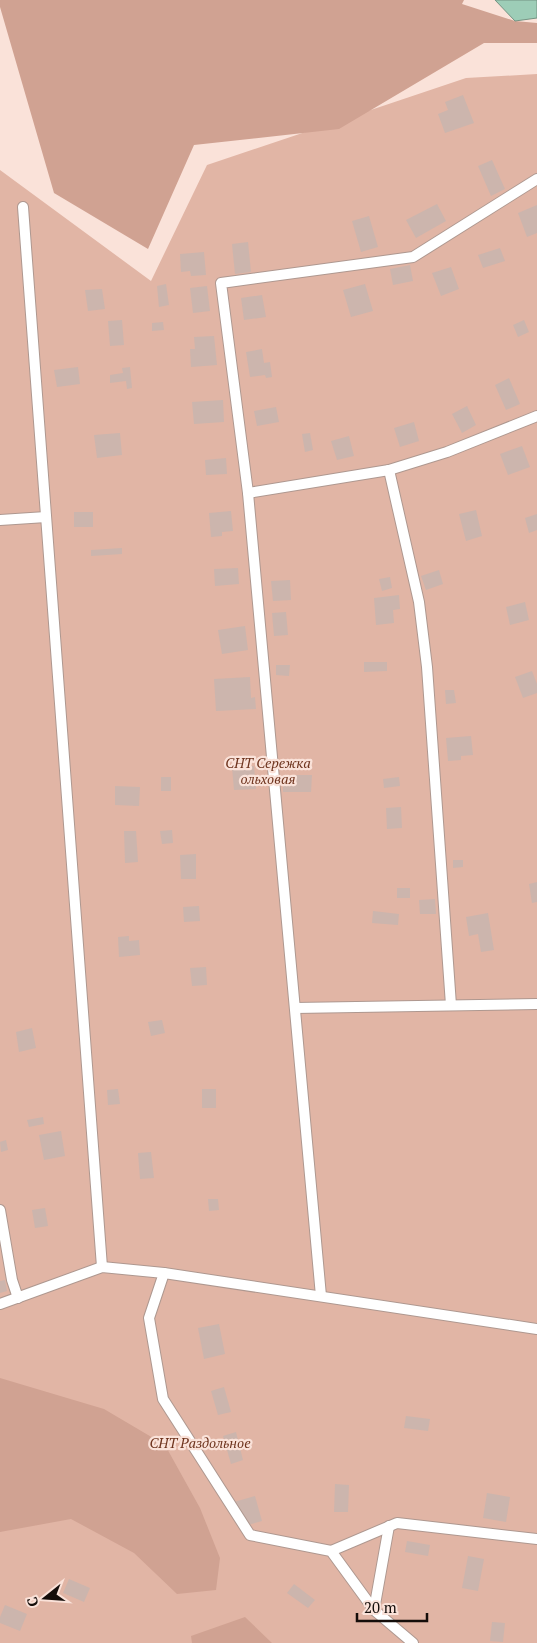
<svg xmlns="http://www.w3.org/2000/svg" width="537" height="1643" viewBox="0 0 537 1643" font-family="'PT Serif',serif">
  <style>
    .green { fill: #e1b5a5 }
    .forest { fill: #d0a292 }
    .water { fill: #9dcdb7; stroke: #749383 }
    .building { fill: #ccb5ad }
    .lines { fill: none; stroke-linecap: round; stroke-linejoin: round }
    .service-casing { stroke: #ae9890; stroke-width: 12 }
    .service { stroke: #fff; stroke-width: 10 }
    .labels { text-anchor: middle; stroke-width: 4.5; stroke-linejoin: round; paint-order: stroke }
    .park-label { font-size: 14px; font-style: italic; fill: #6e331d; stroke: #fae2d9 }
  </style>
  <rect width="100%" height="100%" fill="#fae2d9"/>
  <polygon class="green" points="537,74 537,1643 0,1643 0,170 151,281 207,165 466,78"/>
  <g class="forest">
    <polygon points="0,0 464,0 462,4 515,21 537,23 537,43 484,43 339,129 194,145 148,249 54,193 0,7"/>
    <polygon points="0,1378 104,1409 165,1445 200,1508 220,1558 216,1590 177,1594 134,1553 71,1519 0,1532"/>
    <polygon points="245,1617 272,1643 192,1643 191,1636"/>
  </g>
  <polygon class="water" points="495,0 537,0 537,18 515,21"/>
  <g class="building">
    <polygon points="463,95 474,123 445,133 438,114 448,110 445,102"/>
    <polygon points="492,160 505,189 491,196 478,166"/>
    <polygon points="437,204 446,221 416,238 406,220"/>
    <polygon points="537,205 537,233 527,237 518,213"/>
    <polygon points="369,216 378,247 361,252 352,221"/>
    <polygon points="248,242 251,272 235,274 232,244"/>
    <polygon points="500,248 505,261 483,268 478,255"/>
    <polygon points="204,252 206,275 191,276 190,271 181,272 180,254"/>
    <polygon points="410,265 413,281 393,285 390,269"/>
    <polygon points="451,267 459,289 441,296 432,273"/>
    <polygon points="166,284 169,305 159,307 157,286"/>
    <polygon points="365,284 373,311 351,317 343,290"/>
    <polygon points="207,286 210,311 193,313 190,288"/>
    <polygon points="102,289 105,309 88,311 85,290"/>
    <polygon points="262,295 266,317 244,320 241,298"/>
    <polygon points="122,320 124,345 110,346 108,321"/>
    <polygon points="524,320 529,332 518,337 513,325"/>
    <polygon points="163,322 164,330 152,331 152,323"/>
    <polygon points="214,336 217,365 191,367 190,349 195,349 194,337"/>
    <polygon points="262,349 264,363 270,362 272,377 266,378 265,375 250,377 246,352"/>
    <polygon points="78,367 80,384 57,387 54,370"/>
    <polygon points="130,367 132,388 127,389 126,381 110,383 110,375 123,373 122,368"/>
    <polygon points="509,378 520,404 506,410 495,385"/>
    <polygon points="223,400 224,422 194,424 192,402"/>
    <polygon points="467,406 476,425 462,433 452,414"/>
    <polygon points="276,407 279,422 257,426 254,411"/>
    <polygon points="414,422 419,441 400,447 394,428"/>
    <polygon points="120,433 122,455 97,458 94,435"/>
    <polygon points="310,433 313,450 305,452 302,434"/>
    <polygon points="349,436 354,456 337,460 331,441"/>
    <polygon points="522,446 530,467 508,475 500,454"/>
    <polygon points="226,458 227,474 206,475 205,460"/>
    <polygon points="476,510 482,536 466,541 459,514"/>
    <polygon points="231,511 233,531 222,532 222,536 211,537 209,513"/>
    <rect x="74" y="512" width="19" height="15"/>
    <polygon points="537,514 537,530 529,533 525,518"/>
    <polygon points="122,548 122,554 91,556 91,550"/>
    <polygon points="238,568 239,584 215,586 214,569"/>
    <polygon points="439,570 443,584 426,590 421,576"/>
    <polygon points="390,577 392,588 382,591 379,579"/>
    <polygon points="290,580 291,600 273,601 271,581"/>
    <polygon points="399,595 400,609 393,610 394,623 376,625 374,598"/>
    <polygon points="525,602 529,620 510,625 506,607"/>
    <polygon points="286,612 288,635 274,636 272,613"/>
    <polygon points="245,626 248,650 222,654 218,630"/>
    <polygon points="364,662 387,662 387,671 364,672"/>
    <polygon points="276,665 290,665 289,676 276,675"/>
    <polygon points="532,671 537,684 537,693 523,698 515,677"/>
    <polygon points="250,677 251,698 255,697 256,709 216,711 214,679"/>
    <polygon points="445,690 454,690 456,703 446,704"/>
    <polygon points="471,736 473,755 461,756 461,760 448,761 446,738"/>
    <polygon points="254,766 256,789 234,790 232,767"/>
    <polygon points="283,775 312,775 311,792 283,792"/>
    <rect x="161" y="777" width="10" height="14"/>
    <polygon points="399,777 400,786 384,788 383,779"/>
    <polygon points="115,786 140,787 139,806 115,805"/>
    <polygon points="401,807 402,828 387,829 386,808"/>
    <polygon points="172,830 173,843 162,844 160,831"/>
    <polygon points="124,831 136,831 138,862 125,863"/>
    <polygon points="196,854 196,879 181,879 180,855"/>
    <polygon points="453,860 463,860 463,867 453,868"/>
    <polygon points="537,882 537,902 532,903 529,884"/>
    <rect x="397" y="888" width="13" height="10"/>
    <polygon points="435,899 436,914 420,914 419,900"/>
    <polygon points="199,906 200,921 184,922 183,907"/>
    <polygon points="373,911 399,914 398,925 372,923"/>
    <polygon points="488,913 494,950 481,952 478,934 469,936 466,917"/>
    <polygon points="129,936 129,941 139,940 140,955 119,957 118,937"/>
    <polygon points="206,967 207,985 192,986 190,968"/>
    <polygon points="162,1020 165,1033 151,1036 148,1022"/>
    <polygon points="32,1028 36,1048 19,1052 16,1032"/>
    <polygon points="118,1089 120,1104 108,1105 107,1090"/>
    <rect x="202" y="1089" width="14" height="19"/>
    <polygon points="43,1117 44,1124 29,1127 27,1120"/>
    <polygon points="61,1131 65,1156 44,1160 39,1135"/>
    <polygon points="6,1140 8,1150 1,1152 0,1142"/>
    <polygon points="151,1152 154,1178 140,1179 138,1153"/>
    <polygon points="208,1199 218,1199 219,1210 209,1211"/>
    <polygon points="45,1208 48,1226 35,1228 32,1210"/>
    <polygon points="5,1280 7,1291 0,1293 0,1281"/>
    <polygon points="219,1324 225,1354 204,1359 198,1328"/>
    <polygon points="224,1387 231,1412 218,1415 211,1391"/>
    <polygon points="406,1416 430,1419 428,1431 404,1428"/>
    <polygon points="236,1432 243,1460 231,1464 223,1436"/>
    <polygon points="335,1484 349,1485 348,1512 334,1512"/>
    <polygon points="487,1493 510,1497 506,1522 483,1518"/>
    <polygon points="255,1496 262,1521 241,1527 234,1502"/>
    <polygon points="407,1541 430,1545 428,1556 405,1552"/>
    <polygon points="468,1556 484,1559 478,1591 462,1588"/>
    <polygon points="69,1579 90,1588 84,1602 63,1593"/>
    <polygon points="294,1584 315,1600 308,1608 287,1593"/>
    <polygon points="5,1605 27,1614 20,1631 0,1623 0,1617"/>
    <polygon points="492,1622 505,1623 503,1642 490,1641"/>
  </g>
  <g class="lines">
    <g class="service-casing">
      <g id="service">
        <polyline points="23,207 102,1267"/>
        <polyline points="389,470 419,602 427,667 451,1005"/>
        <polyline points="248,493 389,470 447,452 537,416"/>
        <polyline points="0,520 46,517"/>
        <polyline points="295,1008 537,1004"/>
        <polyline points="0,1210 12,1280 18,1298"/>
        <polyline points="164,1273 149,1318 163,1399 250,1535 331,1551 374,1610 413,1643"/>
        <polyline points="321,1296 248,493 221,283 413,257 537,179"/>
        <polyline points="0,1304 102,1267 164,1273 537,1329"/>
        <polyline points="331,1551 397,1523 537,1539"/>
        <polyline points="374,1610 389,1526"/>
      </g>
    </g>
    <use href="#service" class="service"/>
  </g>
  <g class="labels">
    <g class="park-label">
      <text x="268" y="768">СНТ Сережка<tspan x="268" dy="16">ольховая</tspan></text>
      <text x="200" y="1448">СНТ Раздольное</text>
    </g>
  </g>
  <g transform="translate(45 1598) rotate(253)" stroke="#fae2d9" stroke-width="4" paint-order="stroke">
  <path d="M0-4L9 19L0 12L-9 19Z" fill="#140d0a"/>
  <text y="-8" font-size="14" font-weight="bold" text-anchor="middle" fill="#140d0a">С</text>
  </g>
  <path d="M357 1613v8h70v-8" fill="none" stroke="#140d0a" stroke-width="2.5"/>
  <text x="364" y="1613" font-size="15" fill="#140d0a" stroke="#fae2d9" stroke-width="4" paint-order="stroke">20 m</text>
</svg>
